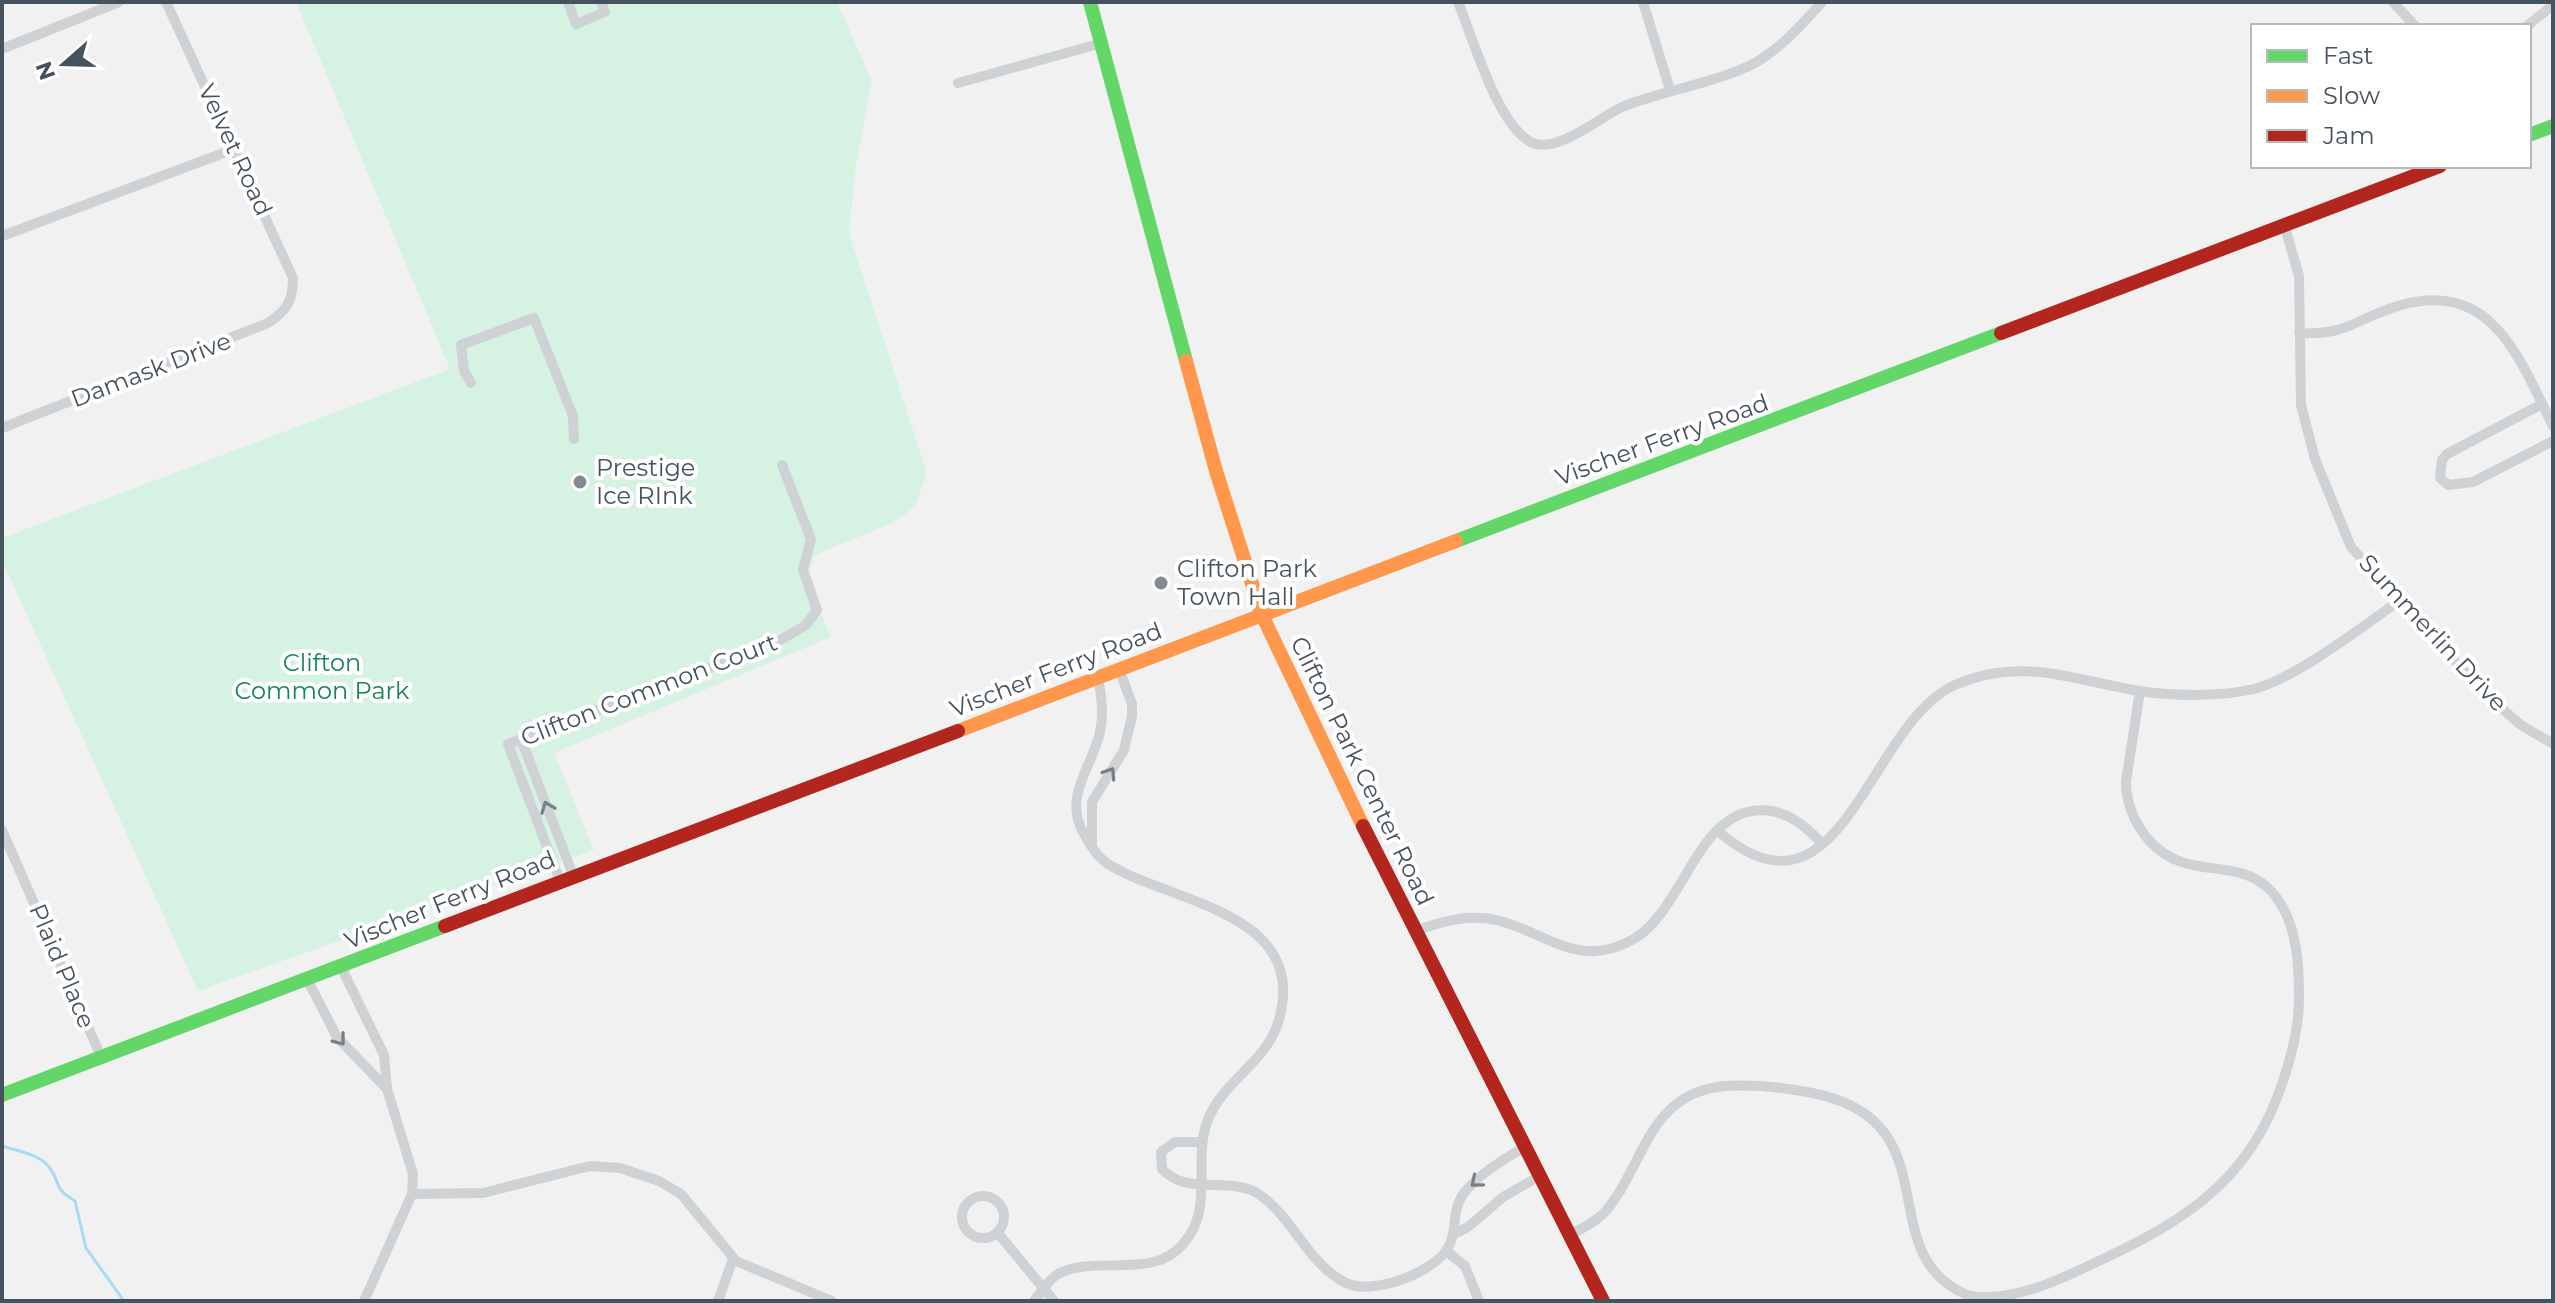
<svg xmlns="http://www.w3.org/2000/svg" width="2555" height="1303" viewBox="0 0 2555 1303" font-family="Montserrat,sans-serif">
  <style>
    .green { fill: #d5f2e3 }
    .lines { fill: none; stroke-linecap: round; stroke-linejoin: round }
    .stream { stroke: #a7dbf2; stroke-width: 3 }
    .street { stroke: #cfd2d5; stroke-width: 10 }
    .fast { stroke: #63d668; stroke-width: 14 }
    .slow { stroke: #ff974d; stroke-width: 14 }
    .jam { stroke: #b3261e; stroke-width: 14 }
    .oneway { stroke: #777f88 }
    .poi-dot { fill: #838a92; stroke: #fff; stroke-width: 3 }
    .labels { text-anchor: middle; stroke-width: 8; stroke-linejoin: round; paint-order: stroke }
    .street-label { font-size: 24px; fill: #47525f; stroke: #fff }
    .poi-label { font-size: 24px; fill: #47525f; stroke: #fff; text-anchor: start }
    .park-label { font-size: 24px; fill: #118757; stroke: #fff }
  </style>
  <rect width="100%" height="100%" fill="#f2f1f1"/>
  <polygon class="green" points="296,2 837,2 872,81 856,165 849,233 927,473 915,507 892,523 815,555 806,579 831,637 554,753 594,850 198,991 2,560 2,538 450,369"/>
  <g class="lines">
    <path class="stream" d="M2,1146C17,1151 39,1154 49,1167C62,1183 51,1187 75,1201L86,1248L124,1301"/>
    <g class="street">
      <polyline points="568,2 576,24 605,12 601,2"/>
      <path d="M1458,2C1473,38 1496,121 1529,141C1554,157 1600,117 1622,107C1660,91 1729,80 1760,60C1785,44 1803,23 1822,2"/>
      <polyline points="1643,2 1670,90"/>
      <polyline points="2393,2 2415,26"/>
      <polyline points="2527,26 2553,5"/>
      <polyline points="2,49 119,2"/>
      <polyline points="958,83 1102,43"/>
      <polyline points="2284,224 2299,276 2301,405 2315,459 2351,547 2484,693 2521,725 2553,744"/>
      <polyline points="2,236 234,149"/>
      <path d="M2299,333C2347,336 2357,318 2398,306C2492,278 2519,358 2553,426"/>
      <polyline points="471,383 464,371 461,345 534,318 573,416 574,439"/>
      <polyline points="2542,404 2447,454 2442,460 2440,478 2448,485 2473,482 2553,441"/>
      <path d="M2,428L268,323C287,311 293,300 293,278L166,2"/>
      <polyline points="521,739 573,875"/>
      <polyline points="2,830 102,1059"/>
      <path d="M1718,831C1842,939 1868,723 1955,685C2021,656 2073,680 2139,691C2174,696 2219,697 2254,689C2296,678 2362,627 2399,601"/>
      <polyline points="1092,844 1092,802 1124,750 1132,716 1132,704 1119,669"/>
      <polyline points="560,881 508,744 775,643 806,625 817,610 803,570 811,539 782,465"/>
      <path d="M1417,930C1445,921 1470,913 1500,921C1548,934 1580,969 1632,940C1686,911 1698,799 1772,811C1792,815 1809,829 1822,844"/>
      <polyline points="341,967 384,1055 387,1089 413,1174 412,1194 364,1301"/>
      <polyline points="308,981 337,1037 387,1089"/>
      <path d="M1202,1142H1175L1161,1152L1162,1169C1187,1197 1232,1175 1260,1195C1294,1219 1307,1262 1344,1282C1371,1297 1433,1273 1448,1248C1458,1231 1451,1213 1462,1196C1476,1175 1504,1160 1524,1147"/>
      <polyline points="412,1194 483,1193 590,1166 620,1168 659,1181 681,1194 736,1261 832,1301"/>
      <circle cx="983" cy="1217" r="21"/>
      <polyline points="997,1232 1054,1301"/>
      <polyline points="1454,1234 1468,1227 1503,1197 1538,1177"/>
      <path d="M1569,1235C1581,1229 1594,1223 1604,1213C1645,1167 1646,1094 1724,1086C1752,1084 1780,1087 1807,1092C1957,1118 1867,1252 1967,1295C2001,1303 2043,1287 2073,1273C2174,1227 2250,1189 2285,1075C2293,1050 2299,1026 2299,999C2299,961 2297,916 2268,888C2244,865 2210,872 2182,862C2148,851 2126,815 2126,781L2140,691"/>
      <polyline points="1446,1251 1465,1266 1479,1301"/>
      <polyline points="718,1301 733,1259"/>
      <path d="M1034,1301C1041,1292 1048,1280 1058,1274C1097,1254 1153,1281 1184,1243C1216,1206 1190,1157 1210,1115C1226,1080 1266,1061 1278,1023C1312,911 1170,903 1108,864C1096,856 1088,841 1082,830C1064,795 1093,765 1100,732C1104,713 1102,696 1098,678"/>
    </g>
    <g class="fast">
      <polyline points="1090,2 1186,361"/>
      <polyline points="2529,135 2553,126"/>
      <polyline points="1456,541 2001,333"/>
      <polyline points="2,1095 445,926"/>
    </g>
    <g class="slow">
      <polyline points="1186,361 1216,471 1262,615 1363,826"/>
      <polyline points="958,731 1456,541"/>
    </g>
    <g class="jam">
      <polyline points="2001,333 2440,166"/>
      <polyline points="1363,826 1603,1301"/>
      <polyline points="445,926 958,731"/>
    </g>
  </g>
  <defs><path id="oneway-chevron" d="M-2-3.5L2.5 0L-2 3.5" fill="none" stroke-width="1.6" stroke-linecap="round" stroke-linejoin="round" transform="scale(2)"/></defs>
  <g class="oneway">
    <use href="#oneway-chevron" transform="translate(1110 773) rotate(-57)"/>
    <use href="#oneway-chevron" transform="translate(547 807) rotate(-111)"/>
    <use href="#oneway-chevron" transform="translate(340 1040) rotate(52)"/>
    <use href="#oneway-chevron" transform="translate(1476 1182) rotate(140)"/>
  </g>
  <g class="poi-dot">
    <circle cx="580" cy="482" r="8"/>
    <circle cx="1161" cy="583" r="8"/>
  </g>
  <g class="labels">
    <g class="street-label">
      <text transform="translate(235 150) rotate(65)" y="8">Velvet Road</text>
      <text transform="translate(151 370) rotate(-21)" y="8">Damask Drive</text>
      <text transform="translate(1662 440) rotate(-20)" y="8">Vischer Ferry Road</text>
      <text transform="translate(2433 633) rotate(47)" y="8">Summerlin Drive</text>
      <text transform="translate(1056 670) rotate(-21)" y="8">Vischer Ferry Road</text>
      <text transform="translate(649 690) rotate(-21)" y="8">Clifton Common Court</text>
      <text transform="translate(1362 771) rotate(64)" y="8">Clifton Park Center Road</text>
      <text transform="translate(450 900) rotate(-22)" y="8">Vischer Ferry Road</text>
      <text transform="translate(62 966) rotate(67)" y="8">Plaid Place</text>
    </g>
    <g class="poi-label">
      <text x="596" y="476">Prestige<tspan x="596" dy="28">Ice RInk</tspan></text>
      <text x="1177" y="577">Clifton Park<tspan x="1177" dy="28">Town Hall</tspan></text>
    </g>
    <g class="park-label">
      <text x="322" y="671">Clifton<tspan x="322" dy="28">Common Park</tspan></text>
    </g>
  </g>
  <rect width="2555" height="1303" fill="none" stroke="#47525f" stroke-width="8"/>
  <rect x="2251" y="24" width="280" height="144" fill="#ffffff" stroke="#b5babf" stroke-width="2"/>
  <rect x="2267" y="50" width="40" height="12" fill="#63d668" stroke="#b5babf" stroke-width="2"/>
  <text x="2323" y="64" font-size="24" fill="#47525f">Fast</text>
  <rect x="2267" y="90" width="40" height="12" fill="#ff974d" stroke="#b5babf" stroke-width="2"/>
  <text x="2323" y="104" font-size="24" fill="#47525f">Slow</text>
  <rect x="2267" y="130" width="40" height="12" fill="#b3261e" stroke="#b5babf" stroke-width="2"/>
  <text x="2323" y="144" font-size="24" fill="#47525f">Jam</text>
  <g transform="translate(64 64) rotate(250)" stroke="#ffffff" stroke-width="6" paint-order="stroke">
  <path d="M0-6L14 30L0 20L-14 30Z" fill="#47525f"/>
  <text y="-12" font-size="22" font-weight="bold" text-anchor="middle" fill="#47525f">N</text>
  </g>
</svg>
